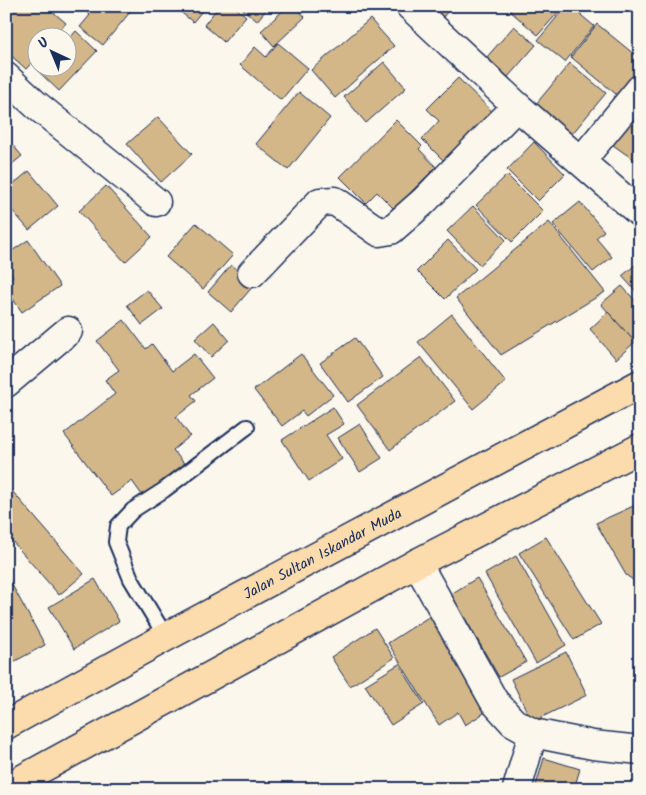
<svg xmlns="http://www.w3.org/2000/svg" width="646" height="795" viewBox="0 0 646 795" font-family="Kalam,sans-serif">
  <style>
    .building { fill: #d4b788; stroke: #1b2f5e }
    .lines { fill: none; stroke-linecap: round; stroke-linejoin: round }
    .service-casing { stroke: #1b2f5e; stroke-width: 18 }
    .minor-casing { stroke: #1b2f5e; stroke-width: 31 }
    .trunk-casing { stroke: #1b2f5e; stroke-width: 31 }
    .service { stroke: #fbf7ec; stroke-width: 14 }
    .minor { stroke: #fbf7ec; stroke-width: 28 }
    .trunk { stroke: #fcdcac; stroke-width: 28 }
    .labels { text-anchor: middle; stroke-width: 5; stroke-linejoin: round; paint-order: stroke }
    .street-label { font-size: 15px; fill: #1b2f5e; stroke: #fbf7ec }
  </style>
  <rect width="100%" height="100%" fill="#fbf7ec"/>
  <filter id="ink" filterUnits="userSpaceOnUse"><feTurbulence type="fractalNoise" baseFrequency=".02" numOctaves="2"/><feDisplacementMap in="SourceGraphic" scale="10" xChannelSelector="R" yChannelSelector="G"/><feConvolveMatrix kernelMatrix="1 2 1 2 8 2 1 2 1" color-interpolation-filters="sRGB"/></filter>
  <g filter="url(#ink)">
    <g class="building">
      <polygon points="14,6 46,6 66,23 53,38 38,38 38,56 26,69 6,51 6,15"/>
      <polygon points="79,6 135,6 103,45 80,27 90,15"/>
      <polygon points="173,6 206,6 193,22"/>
      <polygon points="219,6 234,6 246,16 224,42 204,25"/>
      <polygon points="239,6 269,6 257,21"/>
      <polygon points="288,6 295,6 305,17 274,46 261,31"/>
      <polygon points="429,6 452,6 443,17"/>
      <polygon points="514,6 560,6 562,8 538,35 510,11"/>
      <polygon points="566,6 570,6 594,26 565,62 538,40"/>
      <polygon points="370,19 394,46 335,98 311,70"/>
      <polygon points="597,24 640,59 640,76 622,99 571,57"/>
      <polygon points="514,26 536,45 508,77 486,58"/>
      <polygon points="76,31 97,51 59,91 38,71 42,68 68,68 68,40"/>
      <polygon points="278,43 308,68 281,100 240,65 255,47 266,57"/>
      <polygon points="384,62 406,88 366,123 344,97"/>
      <polygon points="570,63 606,93 567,140 531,110"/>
      <polygon points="458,78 500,119 451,168 422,139 439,121 427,109"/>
      <polygon points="299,92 330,118 288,170 256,144"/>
      <polygon points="639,110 640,110 640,164 613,145"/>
      <polygon points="158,117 192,154 161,182 127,144"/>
      <polygon points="396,120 422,146 419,149 436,167 394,209 377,192 366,203 340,177"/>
      <polygon points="6,137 22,156 6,169"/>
      <polygon points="534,142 565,174 538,201 507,170"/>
      <polygon points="29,171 58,206 29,230 6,203 6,190"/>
      <polygon points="507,175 543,211 512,242 476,205"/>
      <polygon points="106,186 152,237 125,262 79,211"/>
      <polygon points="580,202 604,231 596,238 612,257 593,272 553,224"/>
      <polygon points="473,206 506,240 480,265 447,231"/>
      <polygon points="549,222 605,292 501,355 456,298"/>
      <polygon points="196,223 233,255 203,289 166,257"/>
      <polygon points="28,240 60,286 22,312 6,289 6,281 13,276 6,266 6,255"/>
      <polygon points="448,240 476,269 445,299 417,271"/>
      <polygon points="640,261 640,296 622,276"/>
      <polygon points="231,265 254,285 231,312 208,292"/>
      <polygon points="622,286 640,306 639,347 601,304"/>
      <polygon points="147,290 163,309 142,325 127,305"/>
      <polygon points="608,312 635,342 616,359 590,329"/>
      <polygon points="452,314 506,382 473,409 418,342"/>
      <polygon points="124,320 146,349 152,344 172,371 194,354 213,378 191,395 196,401 176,417 190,436 173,450 187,467 145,499 132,481 111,496 64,434 115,394 105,380 119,370 97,341"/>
      <polygon points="214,322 229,340 211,357 195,339"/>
      <polygon points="355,338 383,377 348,402 320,363"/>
      <polygon points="301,354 333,395 306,416 302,411 282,426 254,390"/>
      <polygon points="421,357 455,401 390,450 357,405"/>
      <polygon points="333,407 344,424 326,435 342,459 309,481 282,440"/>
      <polygon points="360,424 382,458 360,472 338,438"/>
      <polygon points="6,484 84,574 59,595 6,534"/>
      <polygon points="640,503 640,585 626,575 596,523"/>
      <polygon points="546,537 601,624 574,640 519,553"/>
      <polygon points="516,556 566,645 536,663 485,574"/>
      <polygon points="6,574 45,645 6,666"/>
      <polygon points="477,578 526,662 499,677 451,594"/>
      <polygon points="95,579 119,621 74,649 49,607"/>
      <polygon points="430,616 489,710 465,725 458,712 439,725 388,643"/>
      <polygon points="375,628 394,658 350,686 331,657"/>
      <polygon points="566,652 587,695 532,722 511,679"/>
      <polygon points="399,664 424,704 391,725 365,685"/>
      <polygon points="544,758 580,769 574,789 535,789"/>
    </g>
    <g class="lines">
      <g class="service-casing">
        <polyline id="service" points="166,637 131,579 116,542 118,526 133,510 164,490 247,427"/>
      </g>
      <g class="minor-casing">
        <g id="minor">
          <polyline points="410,6 517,106 640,213"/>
          <polyline points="6,77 35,104 156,202"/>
          <polyline points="581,161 640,89"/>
          <polyline points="252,273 320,202 335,201 379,232 391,230 424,201 517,106"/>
          <polyline points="6,383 68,331"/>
          <polyline points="417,563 494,701 513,722 533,733 593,745 640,750"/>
          <polyline points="517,789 533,733"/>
        </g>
      </g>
      <g class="trunk-casing">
        <g id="trunk">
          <path id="s1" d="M6,725L166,637L640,384"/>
          <polyline points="6,788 417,563 640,448"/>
        </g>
      </g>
      <use href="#service" class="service"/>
      <use href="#minor" class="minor"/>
      <use href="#trunk" class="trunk"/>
    </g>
  </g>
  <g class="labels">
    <g class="street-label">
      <text dy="5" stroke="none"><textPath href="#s1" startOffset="360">Jalan Sultan Iskandar Muda</textPath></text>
    </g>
  </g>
  <rect width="646" height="795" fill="none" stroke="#fbf7ec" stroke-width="25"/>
  <rect x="12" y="12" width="621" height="770" fill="none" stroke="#1b2f5e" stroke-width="2" filter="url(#ink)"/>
  <g transform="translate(52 52) rotate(316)"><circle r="24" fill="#fbf7ec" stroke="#a1a7b3"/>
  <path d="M0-4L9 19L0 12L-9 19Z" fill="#1b2f5e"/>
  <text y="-8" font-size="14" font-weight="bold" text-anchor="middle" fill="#1b2f5e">U</text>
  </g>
</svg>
